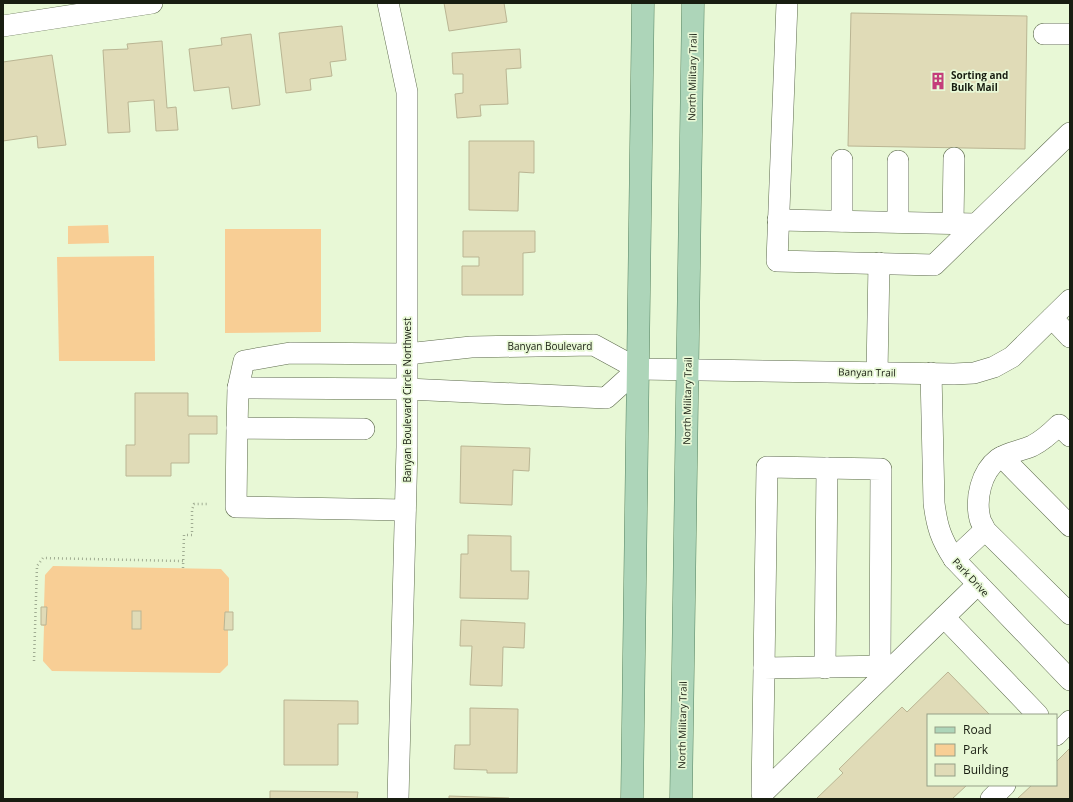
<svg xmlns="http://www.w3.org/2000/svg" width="1073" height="802" viewBox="0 0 1073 802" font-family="'Open Sans',sans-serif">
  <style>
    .green { fill: #f8ce95 }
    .building { fill: #e0dbb7; stroke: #bab593 }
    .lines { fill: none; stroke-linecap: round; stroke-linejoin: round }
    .minor-casing { stroke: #5e6b4e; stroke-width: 22 }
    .major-casing { stroke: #558260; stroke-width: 23 }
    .path { stroke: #a0ac92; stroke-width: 2.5; stroke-dasharray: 1 3; stroke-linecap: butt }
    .minor { stroke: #fff; stroke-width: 21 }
    .major { stroke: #add5b9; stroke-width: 22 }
    .labels { text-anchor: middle; stroke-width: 3.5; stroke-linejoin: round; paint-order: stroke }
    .poi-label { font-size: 10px; font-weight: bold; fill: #181d11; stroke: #e8f8d6; text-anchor: start }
    .street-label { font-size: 10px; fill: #181d11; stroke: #e8f8d6 }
  </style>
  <rect width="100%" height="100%" fill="#e8f8d6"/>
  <g class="green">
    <polygon points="108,225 109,243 68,244 68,226"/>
    <polygon points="225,229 321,229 321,332 225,333"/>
    <polygon points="154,256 155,361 59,361 57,257"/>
    <polygon points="53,566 221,569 229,578 229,612 233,612 233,630 228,630 228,665 220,673 52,671 43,661 44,626 41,625 41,607 44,607 45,575"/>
  </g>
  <g class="building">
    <polygon points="444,3 504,3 507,22 449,31"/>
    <polygon points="851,13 1027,16 1025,149 848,146"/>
    <polygon points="342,26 346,60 330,62 332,76 310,79 311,90 286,93 279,33"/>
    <polygon points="251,34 260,105 232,109 229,87 194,91 189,49 222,45 221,38"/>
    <polygon points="162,41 167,108 176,107 178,130 156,131 154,100 128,102 130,132 108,133 103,50 128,49 127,44"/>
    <polygon points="520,49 521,68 506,69 508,104 480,105 481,116 457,118 455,94 463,93 463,74 453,74 452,53"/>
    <polygon points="52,55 66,145 38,148 37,136 3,141 3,62"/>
    <polygon points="469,141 534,141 534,173 519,172 518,211 469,210"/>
    <polygon points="463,231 535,231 535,252 523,253 523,295 462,295 462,266 479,266 479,257 463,257"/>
    <polygon points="135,393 188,393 188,416 217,416 217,434 189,434 189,463 171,463 171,476 126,476 126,445 135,445"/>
    <polygon points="461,446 530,448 529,471 513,470 512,505 460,503"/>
    <polygon points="468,535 511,536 511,571 529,571 528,599 460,598 461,554 468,554"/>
    <polygon points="41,607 47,607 46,625 41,625"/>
    <rect x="132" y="611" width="9" height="18"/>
    <polygon points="225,612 233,612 233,630 224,630"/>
    <polygon points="461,620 525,623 524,648 503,647 502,686 470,685 472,646 460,646"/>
    <polygon points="948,672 990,715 928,715 928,785 967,785 952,799 816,799 843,773 839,769 902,707 907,712"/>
    <polygon points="284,700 358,701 358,724 338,724 338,765 284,765"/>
    <polygon points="470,708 518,709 517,773 487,773 487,770 454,769 455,745 470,745"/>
    <polygon points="1070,748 1070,799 1019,799 1018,798 1032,785 1056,785 1056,762"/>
    <polygon points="270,791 358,792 357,799 270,799"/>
    <polygon points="449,796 509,798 509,799 449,799"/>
  </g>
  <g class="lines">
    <g class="minor-casing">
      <g id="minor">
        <polyline points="388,3 407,92 407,447 398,799"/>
        <polyline points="787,3 777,261 934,265 1070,133"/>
        <polyline points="3,26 152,3"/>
        <polyline points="1044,34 1070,34"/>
        <polyline points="842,160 842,221"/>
        <polyline points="898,161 898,222"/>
        <polyline points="778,220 976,224"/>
        <polyline points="953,223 954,158"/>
        <polyline points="1052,318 1070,337"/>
        <polyline points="877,373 879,263"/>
        <path d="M931,373L934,503C937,527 941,539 954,559L1070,680"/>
        <polyline points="238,388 407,389 606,398 638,369"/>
        <polyline points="237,428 238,388 244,361 290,353 407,354 471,347 594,345 638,369 954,374 974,373 994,367 1012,357 1070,300"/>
        <polyline points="364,429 237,428 236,507 405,510"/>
        <path d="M1070,436L1059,425C1051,433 1042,441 1032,446C1021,451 1008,452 998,459C981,472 975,499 980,519C981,523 984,526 985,530L1070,614"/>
        <polyline points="1002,457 1070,526"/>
        <polyline points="954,559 985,530"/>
        <polyline points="944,617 1038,715"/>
        <polyline points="893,666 764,668 762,794 978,584"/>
        <polyline points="764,668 767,467 881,469 880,666"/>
        <polyline points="825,668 827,468"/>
        <polyline points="1056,735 1070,721"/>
        <polyline points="991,799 1005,785"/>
      </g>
    </g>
    <g class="major-casing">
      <g id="major">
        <polyline points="632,799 643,3"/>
        <polyline points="681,799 693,3"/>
      </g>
    </g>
    <g class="path">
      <polyline points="183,568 184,535 192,535 192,510 194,504 209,504"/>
      <polyline points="34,661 37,566 43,558 183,561"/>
    </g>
    <use href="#minor" class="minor"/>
    <use href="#major" class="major"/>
  </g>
  <defs>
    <g id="building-bare" transform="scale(1.38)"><path d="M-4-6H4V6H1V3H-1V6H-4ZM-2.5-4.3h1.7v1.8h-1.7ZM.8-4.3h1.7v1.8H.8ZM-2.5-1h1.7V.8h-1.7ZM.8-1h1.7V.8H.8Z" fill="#c43d7b" stroke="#e8f8d6" stroke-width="2.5" paint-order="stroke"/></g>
  </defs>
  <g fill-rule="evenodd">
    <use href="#building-bare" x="938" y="81"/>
  </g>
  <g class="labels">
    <g class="poi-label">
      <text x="951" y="79">Sorting and<tspan x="951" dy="12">Bulk Mail</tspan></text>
    </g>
    <g class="street-label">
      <text transform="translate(692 77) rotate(-89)" y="4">North Military Trail</text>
      <text x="550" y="350">Banyan Boulevard</text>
      <text transform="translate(867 372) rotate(1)" y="4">Banyan Trail</text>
      <text transform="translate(407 400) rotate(-90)" y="4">Banyan Boulevard Circle Northwest</text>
      <text transform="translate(687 401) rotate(-89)" y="4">North Military Trail</text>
      <text transform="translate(971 577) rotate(47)" y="4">Park Drive</text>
      <text transform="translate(682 725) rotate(-89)" y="4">North Military Trail</text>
    </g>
  </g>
  <rect width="1073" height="802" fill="none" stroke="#181d11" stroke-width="8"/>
  <rect x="927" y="714" width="130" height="72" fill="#e8f8d6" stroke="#95a087"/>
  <rect x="935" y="727" width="20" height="6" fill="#add5b9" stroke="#95a087"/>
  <text x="963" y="734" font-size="12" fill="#181d11">Road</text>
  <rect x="935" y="744" width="20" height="12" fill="#f8ce95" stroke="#95a087"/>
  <text x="963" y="754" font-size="12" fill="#181d11">Park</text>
  <rect x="935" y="764" width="20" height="12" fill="#e0dbb7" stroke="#95a087"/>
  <text x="963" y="774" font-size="12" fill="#181d11">Building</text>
</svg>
